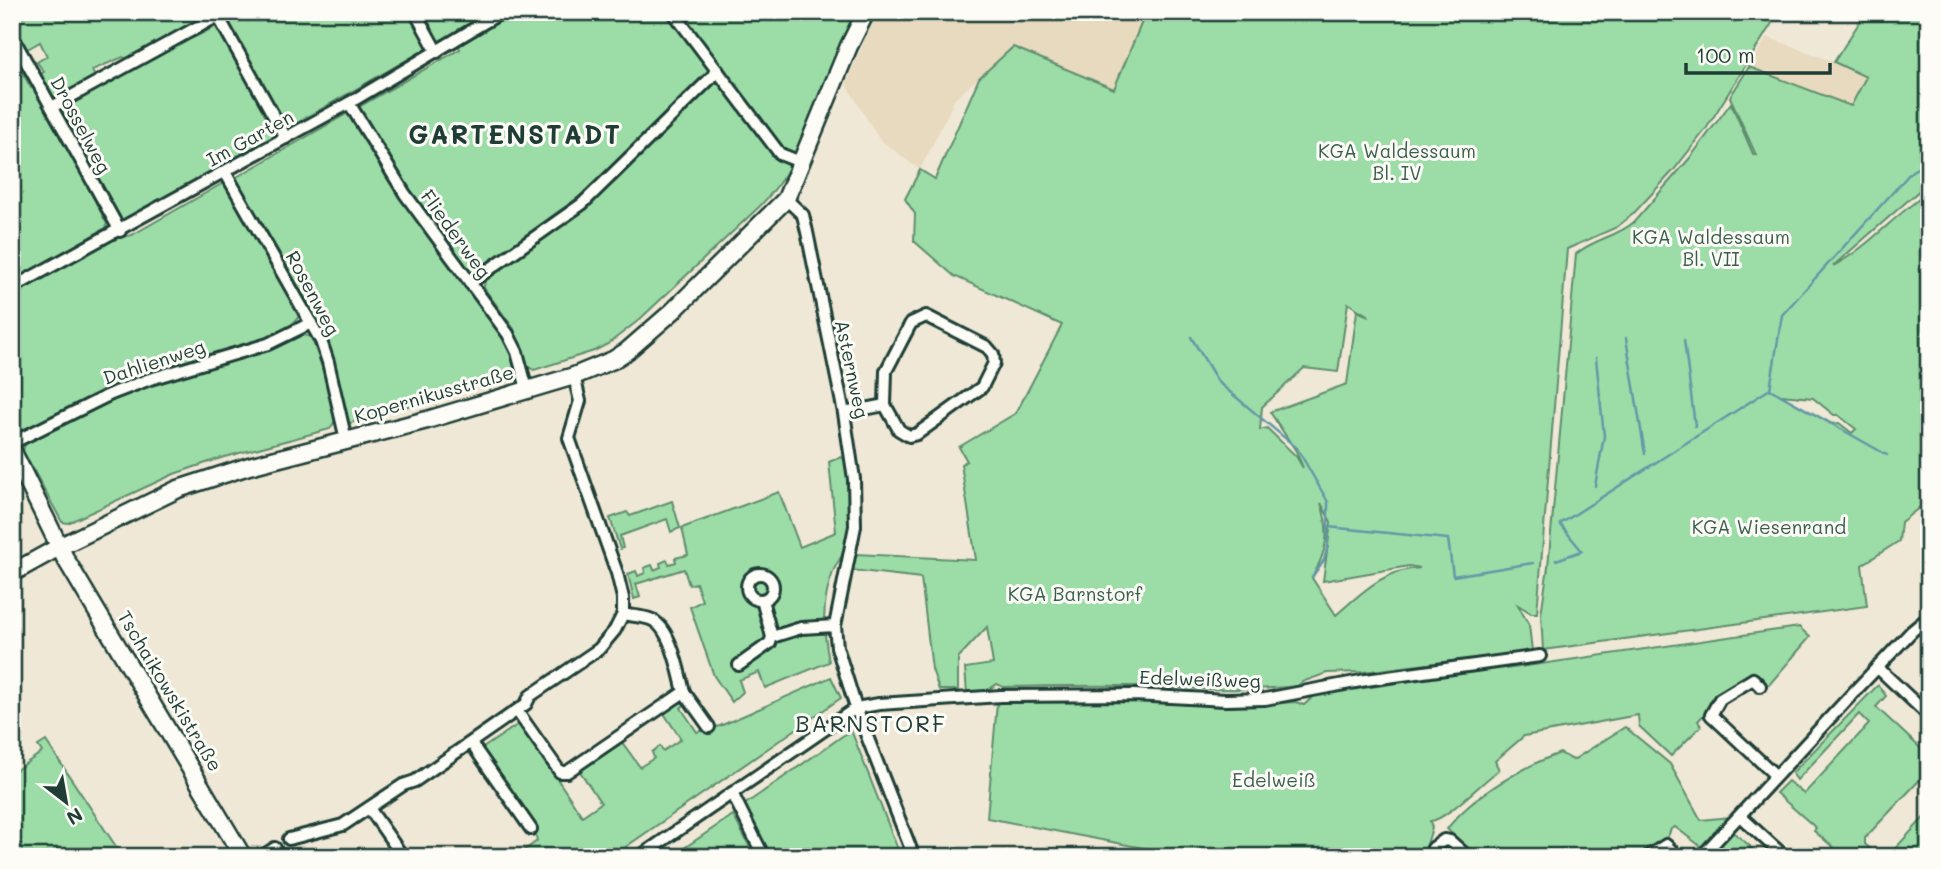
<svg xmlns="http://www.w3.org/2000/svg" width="1941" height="869" viewBox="0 0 1941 869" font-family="Mali,sans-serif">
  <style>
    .built { fill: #e7dabf }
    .green { fill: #9cdda7; stroke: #5e8d6e; stroke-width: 2; fill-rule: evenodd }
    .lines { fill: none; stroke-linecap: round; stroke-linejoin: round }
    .stream { stroke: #6398a6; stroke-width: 2.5 }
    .street-casing { stroke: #1f3d34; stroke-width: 16 }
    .secondary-casing { stroke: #1f3d34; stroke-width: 21 }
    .street { stroke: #fdfcf7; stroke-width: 10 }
    .secondary { stroke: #fdfcf7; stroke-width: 16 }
    .labels { text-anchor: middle; stroke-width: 6; stroke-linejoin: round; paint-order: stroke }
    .street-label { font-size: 19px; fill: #1f3d34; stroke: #fdfcf7 }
    .park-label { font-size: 19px; fill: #385d4b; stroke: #fdfcf7 }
    .quarter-label { font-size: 23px; letter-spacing: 2px; fill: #1f3d34; stroke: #fdfcf7 }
    .district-label { font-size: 26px; font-weight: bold; letter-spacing: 2px; fill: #1f3d34; stroke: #fdfcf7 }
  </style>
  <rect width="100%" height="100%" fill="#f0e8d6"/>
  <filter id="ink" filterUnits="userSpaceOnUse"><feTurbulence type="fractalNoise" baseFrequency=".0143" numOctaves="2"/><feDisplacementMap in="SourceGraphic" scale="14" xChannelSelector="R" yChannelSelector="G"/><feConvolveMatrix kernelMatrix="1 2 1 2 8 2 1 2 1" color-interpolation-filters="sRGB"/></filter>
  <g filter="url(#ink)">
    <g class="built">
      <polygon points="876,12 1146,12 1114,89 1013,47 955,99 920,170 879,139 846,84"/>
      <polygon points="1767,37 1834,62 1866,77 1851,107 1749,67"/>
    </g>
    <g class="green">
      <polygon points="12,12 217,12 137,57 127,59 123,57 92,70 96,80 53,103 39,75 44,72 37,62 47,56 40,42 24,51 12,29"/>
      <polygon points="242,12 409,12 429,47 283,131 223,22"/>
      <polygon points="420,12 488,12 438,43"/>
      <polygon points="513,12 665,12 709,70 584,193 474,273 465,270 446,247 372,136 370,127 359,107 460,49 459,46"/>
      <polygon points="681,12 853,12 855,16 795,153 790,155 783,151"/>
      <path d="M1146,12H1779L1706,129L1673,171L1633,214L1617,227L1567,249L1537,613H1531L1518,605L1529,625L1532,651L1363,672L1327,673L1302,682L1298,686C1242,692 1188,688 1132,686C1089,685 1046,686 1003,687L997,684L985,692L967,694L965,668L993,664L987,627L958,658V690H939L932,669L921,578L851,570L856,554L976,560L961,464L967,461L959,447L1016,413L1062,325L954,276L914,241L915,214L905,199L920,170L935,179L979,78L1013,47L1114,89ZM1348,303L1369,316L1357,311L1347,384L1270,412L1296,451L1303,468L1296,456L1267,428L1260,430L1262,407L1304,368L1338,372ZM1321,503L1331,522L1323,581L1409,566L1420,568C1383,570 1363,592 1336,615L1312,578C1327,550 1331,534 1321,503Z"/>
      <path d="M1866,12H1929V182L1833,266C1868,248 1895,214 1929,192V500L1901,522L1899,541L1862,565L1867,606L1543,650L1541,614L1548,567L1576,254C1593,239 1617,237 1634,222L1689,159L1731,103L1753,154L1756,155L1730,97L1749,67L1851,106L1866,77L1834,62ZM1781,395L1813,398L1834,415H1838L1856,429L1852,433L1839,423L1831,424Z"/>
      <polygon points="221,24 278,134 120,223 55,108 186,36 193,38"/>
      <polygon points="12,44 25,67 22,72 31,88 36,86 107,224 105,228 12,282"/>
      <path d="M714,81L721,86L771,152L792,163C782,180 773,193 760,206L639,320L608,344L594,351L534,370L527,366L514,329L484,288L485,279L616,181Z"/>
      <path d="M350,112C374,152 397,192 424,230C457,277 496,312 516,367L510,376L347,424C339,337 277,252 235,178Z"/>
      <path d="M225,182L300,314C293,330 267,338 251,344C221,355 188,360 157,370C111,385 68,407 25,430L14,428L12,295L111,239L132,235Z"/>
      <polygon points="300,334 311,337 327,381 336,419 330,429 221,458 174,474 68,523 62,522 23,451 26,441 128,392 183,374 245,358"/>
      <path d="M841,457L848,462C849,491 852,520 845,549C843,556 836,563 833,572C821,604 823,629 829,662L765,688L759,672L739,680L743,692L732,702L714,676L690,607L702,601L696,583L689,585L684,569L636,584L640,597L634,599L628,574L636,571L638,576L645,573L644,568L652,565L654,570L661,567L660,563L667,560L669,564L676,562L675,558L688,555L682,528L779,492L800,547L836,532L829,462Z"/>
      <polygon points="672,501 680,528 671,532 667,519 620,536 623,548 620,549 610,518 627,512 630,516"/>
      <path d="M1799,627L1810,637L1769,685L1766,686L1753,675L1720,697L1698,721L1701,726L1671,756L1639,726L1638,715L1524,736L1495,761L1499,770C1484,780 1444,822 1430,821L1432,828L1423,857H1190L987,818L997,703L1130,700L1223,707L1296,702L1304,705L1314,696L1505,666L1506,669Z"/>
      <polygon points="831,677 841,698 611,857 515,857 537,841 534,825 480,750 520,723 582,816 601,803 579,770 621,741 640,767 654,758 652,752 660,746 663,751 681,739 663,712 676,703 686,703 681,708 697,732 720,726"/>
      <polygon points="1878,685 1886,696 1876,707 1929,756 1929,770 1865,838 1865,844 1876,854 1891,853 1929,812 1929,857 1845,857 1814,831 1816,828 1776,793 1788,781 1804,794 1869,724 1859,714 1797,780 1792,773"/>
      <path d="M1625,727L1670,764L1701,820L1740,816L1707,851L1675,827L1671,829L1666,841L1641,857H1476L1447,829C1472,796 1522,767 1560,753L1573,760Z"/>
      <polygon points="851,730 901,857 770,857 744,805"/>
      <polygon points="46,741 123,857 12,857 12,773 42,752 38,746"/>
      <polygon points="733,815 755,857 671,857"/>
      <polygon points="1733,832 1750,846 1753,857 1708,857"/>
    </g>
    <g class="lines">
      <g class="stream">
        <polyline points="1191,337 1218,382 1297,448 1328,502 1328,545 1324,560 1312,577"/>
        <polyline points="1626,338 1645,454"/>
        <polyline points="1684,340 1695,426"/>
        <polyline points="1887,455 1770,389 1782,315 1912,171 1929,162"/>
        <polyline points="1595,486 1604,436 1596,358"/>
        <polyline points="1328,527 1448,539 1453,576 1533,563"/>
        <polyline points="1556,560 1582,551 1560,524 1770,389"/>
      </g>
      <g class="street-casing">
        <g id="street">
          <polyline points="415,12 437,52"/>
          <polyline points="673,12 780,154 803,163"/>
          <polyline points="218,16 286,138"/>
          <polyline points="12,36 120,231"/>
          <polyline points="349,103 405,194 508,334 517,352 527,389"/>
          <polyline points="52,107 225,12"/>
          <polyline points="225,172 321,341 328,362 346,440"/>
          <polyline points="786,199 803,215 807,232 844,413 854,479 855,526 835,626 837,647 856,708 914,857"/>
          <polyline points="470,283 582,204 718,71"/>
          <polyline points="12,288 349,103 502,12"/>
          <polygon points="926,316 987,347 993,354 994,363 982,387 917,434 909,436 899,430 885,405 886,371 911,323"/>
          <polyline points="844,413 885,405"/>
          <polyline points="12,443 111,394 150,379 268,344 311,323"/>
          <circle cx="760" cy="587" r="13"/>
          <polyline points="762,600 772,637"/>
          <polyline points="739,665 770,643 772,637 801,628 835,626"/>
          <polyline points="1877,667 1929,716"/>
          <polyline points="1760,686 1753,679 1720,699 1711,715 1775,775"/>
          <polyline points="684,692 709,727"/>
          <path d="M517,711L560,772H567L684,692C679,673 671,626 650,619C641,616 631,616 623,614"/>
          <polyline points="471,743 531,829"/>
          <polyline points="732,793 764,857"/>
          <polyline points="369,808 403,857"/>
          <polyline points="1740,816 1785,857"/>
          <polyline points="289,839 343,825 403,785 415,781 526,704 530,696 599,649 615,630 623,614 623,598 617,573 569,438 580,401 574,376"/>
          <polyline points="261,857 275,848"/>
          <polyline points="639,857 856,708 879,704 1001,696 1134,695 1226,700 1265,699 1366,680 1540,656"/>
          <polyline points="1430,857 1433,848 1444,840 1450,841 1468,857"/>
          <polyline points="1647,857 1666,845 1678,857"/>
          <polyline points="1701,857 1854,692 1912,631 1929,617"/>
        </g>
      </g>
      <g class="secondary-casing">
        <g id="secondary">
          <polyline points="12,450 65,558 243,857"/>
          <polyline points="12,573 59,547 178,489 249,466 427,420 574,376 613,360 627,351 673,311 786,199 849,46 866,12"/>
        </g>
      </g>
      <use href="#street" class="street"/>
      <use href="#secondary" class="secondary"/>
    </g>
  </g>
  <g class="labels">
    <g class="street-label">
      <text transform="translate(81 125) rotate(62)" y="7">Drosselweg</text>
      <text transform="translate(250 138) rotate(-29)" y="7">Im Garten</text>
      <text transform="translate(456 234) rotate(54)" y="7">Fliederweg</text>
      <text transform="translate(313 293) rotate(62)" y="7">Rosenweg</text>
      <text transform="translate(154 362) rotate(-18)" y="7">Dahlienweg</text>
      <text transform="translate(852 369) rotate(78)" y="7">Asternweg</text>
      <text transform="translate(434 394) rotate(-16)" y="7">Kopernikusstraße</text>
      <text transform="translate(1200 679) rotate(2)" y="7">Edelweißweg</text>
      <text transform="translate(170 691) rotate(59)" y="7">Tschaikowskistraße</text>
    </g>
    <g class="park-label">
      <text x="1397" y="158">KGA Waldessaum<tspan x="1397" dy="22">Bl. IV</tspan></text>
      <text x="1711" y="244">KGA Waldessaum<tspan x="1711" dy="22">Bl. VII</tspan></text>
      <text x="1769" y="534">KGA Wiesenrand</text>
      <text x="1075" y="601">KGA Barnstorf</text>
      <text x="1274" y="787">Edelweiß</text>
    </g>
    <g class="quarter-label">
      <text x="871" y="732">BARNSTORF</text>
    </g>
    <g class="district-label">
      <text x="515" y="144">GARTENSTADT</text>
    </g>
  </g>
  <rect width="1941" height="869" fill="none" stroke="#fdfcf7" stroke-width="42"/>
  <rect x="21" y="21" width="1899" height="827" fill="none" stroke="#1f3d34" stroke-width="2.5" filter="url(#ink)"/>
  <g transform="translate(66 802) rotate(149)" stroke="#fdfcf7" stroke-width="5" paint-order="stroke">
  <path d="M0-5L12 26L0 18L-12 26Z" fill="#1f3d34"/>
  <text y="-10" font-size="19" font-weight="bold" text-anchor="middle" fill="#1f3d34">N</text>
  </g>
  <path d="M1686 63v10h144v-10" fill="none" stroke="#1f3d34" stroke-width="3.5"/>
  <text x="1696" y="63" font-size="21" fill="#1f3d34" stroke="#fdfcf7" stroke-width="5" paint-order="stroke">100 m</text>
</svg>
